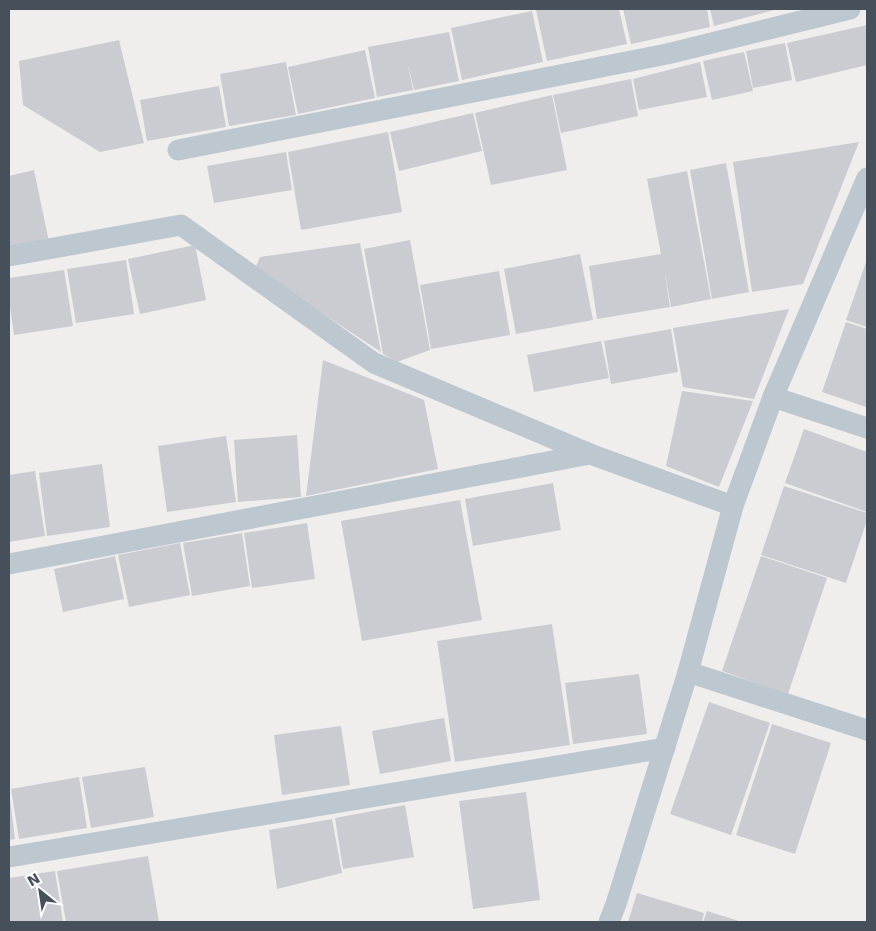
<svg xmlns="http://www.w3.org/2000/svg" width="876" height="931" viewBox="0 0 876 931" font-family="'DejaVu Sans',sans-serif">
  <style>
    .building { fill: #caccd2 }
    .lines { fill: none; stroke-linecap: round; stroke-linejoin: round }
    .minor { stroke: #bdc7d0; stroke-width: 21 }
  </style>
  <rect width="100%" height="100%" fill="#f0eded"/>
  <g class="building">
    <polygon points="544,9 619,9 627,44 547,61 536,10"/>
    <polygon points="623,9 707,9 710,27 631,44"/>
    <polygon points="710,9 778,9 714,26"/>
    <polygon points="532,11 543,62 462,80 451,28"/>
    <polygon points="867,25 867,65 796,82 787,43"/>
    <polygon points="449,32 459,81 414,90 407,61 413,90 377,97 368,47"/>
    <polygon points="119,40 144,143 100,152 23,105 19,61"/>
    <polygon points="785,43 792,80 753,88 746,51"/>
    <polygon points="365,50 375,98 298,114 288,67"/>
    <polygon points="744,52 753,91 712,100 703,61"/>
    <polygon points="286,62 296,115 229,126 220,74"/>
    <polygon points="700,62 707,97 639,110 633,79"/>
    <polygon points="631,79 638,116 561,133 553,95"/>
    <polygon points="219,86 226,127 147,141 140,100"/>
    <polygon points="552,95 567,170 491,185 475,113"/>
    <polygon points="473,113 482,151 399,171 390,132"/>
    <polygon points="388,132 402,212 301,230 288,152"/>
    <polygon points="859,142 803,284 752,292 733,162"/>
    <polygon points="286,152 292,190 214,203 207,166"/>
    <polygon points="726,163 749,292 712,299 690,170"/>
    <polygon points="34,170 49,242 9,251 9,176"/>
    <polygon points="687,171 711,299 671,307 664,268 670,307 597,319 589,266 661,254 647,179"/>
    <polygon points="410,240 430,350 397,362 383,354 364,249"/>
    <polygon points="360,243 381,352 255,269 260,257"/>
    <polygon points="195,245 206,300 140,314 128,259"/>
    <polygon points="580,254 593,320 516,334 504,269"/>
    <polygon points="867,259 867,327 846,320"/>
    <polygon points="126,260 134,314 76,323 67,269"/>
    <polygon points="64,270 73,326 14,335 9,300 9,278"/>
    <polygon points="499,271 510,335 431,349 420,285"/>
    <polygon points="789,309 754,399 683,387 673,328"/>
    <polygon points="846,322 867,329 866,407 822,392"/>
    <polygon points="671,329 678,372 611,384 604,341"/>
    <polygon points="601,341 609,378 534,392 527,355"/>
    <polygon points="323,360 424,400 438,469 306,496"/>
    <polygon points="682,391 753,401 719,487 666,466"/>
    <polygon points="804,429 867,452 867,512 785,483"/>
    <polygon points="297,435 301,497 238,502 234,440"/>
    <polygon points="226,436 236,502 167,512 158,446"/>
    <polygon points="102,464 110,527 47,536 39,473"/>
    <polygon points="35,471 45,536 9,542 9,475"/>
    <polygon points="553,483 561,530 473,546 465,499"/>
    <polygon points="784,486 867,513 867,520 846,583 761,555"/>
    <polygon points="460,500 482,620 362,641 341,521"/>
    <polygon points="307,523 315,579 252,588 244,533"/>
    <polygon points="242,533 250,586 192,596 183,543"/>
    <polygon points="180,543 190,595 129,607 118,555"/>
    <polygon points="115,556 124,599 63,612 54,569"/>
    <polygon points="761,556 827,578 788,694 722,671"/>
    <polygon points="552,624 570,745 455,762 437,641"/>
    <polygon points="639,674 647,734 573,744 565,683"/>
    <polygon points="709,702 770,723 731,835 670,814"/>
    <polygon points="444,718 451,761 380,774 372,731"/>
    <polygon points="772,724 831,743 795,854 736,835"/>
    <polygon points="341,726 350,785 282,795 274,735"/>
    <polygon points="145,767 154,817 91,828 82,777"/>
    <polygon points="79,777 87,828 19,839 11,789"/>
    <polygon points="526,792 540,900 473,909 459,801"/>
    <polygon points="9,799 10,799 15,839 9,840"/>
    <polygon points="405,805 414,857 343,869 335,818"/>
    <polygon points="332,819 342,873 277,889 269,830"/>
    <polygon points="148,856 159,922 66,922 57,871"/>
    <polygon points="55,871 63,922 9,922 9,878"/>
    <polygon points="637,893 704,913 702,922 628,922"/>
    <polygon points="707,911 742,922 703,922"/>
  </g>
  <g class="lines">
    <g class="minor">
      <polyline points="178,150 667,54 850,9"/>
      <polyline points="9,256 181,225 374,363 590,454 733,506"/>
      <polyline points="773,397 867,428"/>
      <polyline points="9,564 590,454"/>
      <polyline points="688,672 867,730"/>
      <polyline points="9,857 665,748"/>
      <polyline points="609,922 616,904 688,672 733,506 773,397 867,178"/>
    </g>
  </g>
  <rect width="876" height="931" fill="none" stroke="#45505b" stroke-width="20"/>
  <g transform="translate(40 891) rotate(330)" stroke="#ffffff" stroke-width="4" paint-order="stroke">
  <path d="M0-4L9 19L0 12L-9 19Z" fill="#45505b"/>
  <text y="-8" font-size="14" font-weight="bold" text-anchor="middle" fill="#45505b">N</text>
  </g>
</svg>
